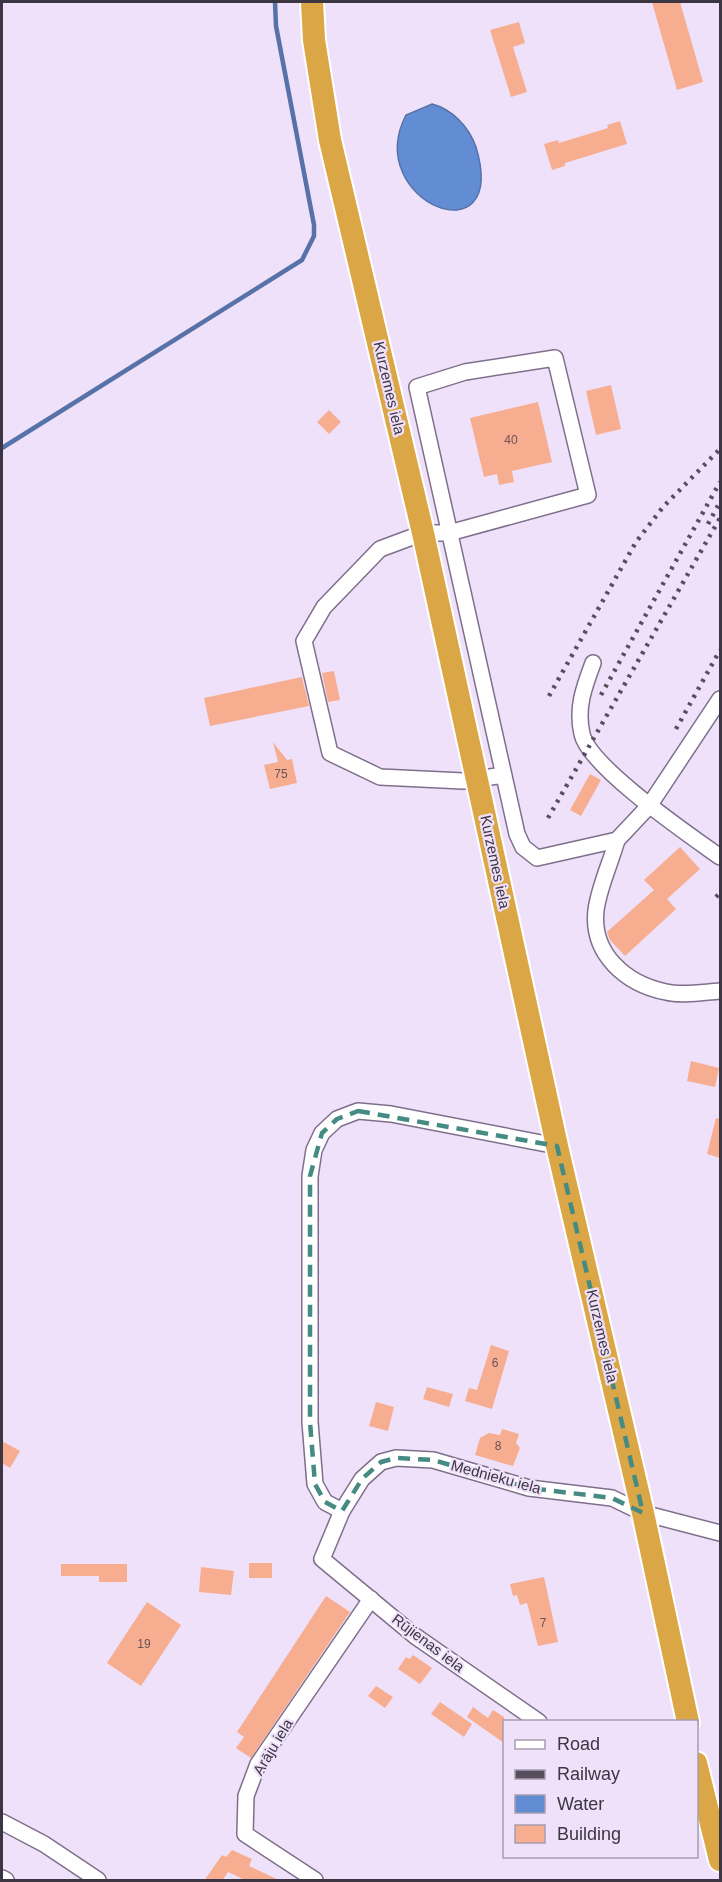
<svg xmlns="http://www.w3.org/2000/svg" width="722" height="1882" viewBox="0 0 722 1882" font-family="Arial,sans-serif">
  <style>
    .water { fill: #628cd4; stroke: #5772a8; stroke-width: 1.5 }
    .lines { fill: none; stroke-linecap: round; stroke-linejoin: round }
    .stream { stroke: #5772a8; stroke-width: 4.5 }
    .building { fill: #f7ae90 }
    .minor-casing { stroke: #7f6f8b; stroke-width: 18 }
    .highway-casing { stroke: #fff; stroke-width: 26 }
    .minor { stroke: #fff; stroke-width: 15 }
    .highway { stroke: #dba746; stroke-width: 22 }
    .rail { stroke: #574f5e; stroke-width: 4.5; stroke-dasharray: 3 6; stroke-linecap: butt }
    .marked { fill: none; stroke: #458b84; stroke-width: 4.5; stroke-dasharray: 12 8; stroke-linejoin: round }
    .labels { text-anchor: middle; stroke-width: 4.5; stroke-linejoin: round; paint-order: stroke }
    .number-label { font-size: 12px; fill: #6b5356 }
    .street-label { font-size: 15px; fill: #3c3542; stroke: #efe1fa }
  </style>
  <rect width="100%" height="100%" fill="#efe1fa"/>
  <path class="water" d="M432,104C452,109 469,127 476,147C510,261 361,202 406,115Z"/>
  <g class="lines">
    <polyline class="stream" points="2,448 302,260 314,236 314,225 276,26 275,2"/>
  </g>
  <g class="building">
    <polygon points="652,2 680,2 703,82 677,90"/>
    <polygon points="519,22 525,43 513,47 527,92 511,97 490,30"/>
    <polygon points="620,121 627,144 565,163 565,166 552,170 544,144 558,140 559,143 608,128 607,125"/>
    <polygon points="611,385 621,429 596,435 586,391"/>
    <polygon points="538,402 552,462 512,471 514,482 499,485 497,474 484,477 470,418"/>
    <polygon points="329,410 341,422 329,434 317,422"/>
    <polygon points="334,671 340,700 328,702 322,673"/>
    <polygon points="302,677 309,706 210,726 204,698"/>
    <polygon points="273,742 287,760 292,759 297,783 270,789 264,765 278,762"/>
    <polygon points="590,774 601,780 581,816 570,810"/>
    <polygon points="680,847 700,869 667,899 676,909 625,956 610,940 607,932 654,890 644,880"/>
    <polygon points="691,1061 719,1068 715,1087 687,1081"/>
    <polygon points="716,1118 720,1119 720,1158 707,1154"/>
    <polygon points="491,1345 509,1351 492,1409 465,1401 469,1388 477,1390"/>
    <polygon points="427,1387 453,1394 449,1407 423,1399"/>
    <polygon points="376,1402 394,1407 388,1431 369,1426"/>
    <polygon points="502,1429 519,1434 516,1443 520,1448 513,1466 475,1455 480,1438 489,1433 500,1435"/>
    <polygon points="2,1441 20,1451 10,1468 2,1463"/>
    <rect x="249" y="1563" width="23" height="15"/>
    <polygon points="61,1564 127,1564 127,1582 99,1582 99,1576 61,1576"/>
    <polygon points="201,1567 234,1571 231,1595 199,1592"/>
    <polygon points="544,1577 558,1642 538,1646 527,1603 520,1605 517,1595 513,1596 510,1584"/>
    <polygon points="326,1596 350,1612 251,1758 236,1748 244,1737 237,1732"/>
    <polygon points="147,1602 181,1625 141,1686 107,1663"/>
    <polygon points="413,1655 432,1668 420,1684 398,1669 406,1657 410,1659"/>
    <polygon points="376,1686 393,1697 385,1708 368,1696"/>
    <polygon points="440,1702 472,1724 464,1737 431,1714"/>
    <polygon points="473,1707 488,1718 493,1710 504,1717 504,1743 467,1717"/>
    <polygon points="232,1850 252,1859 249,1866 281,1881 247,1881 228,1872 222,1881 204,1881 222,1855 226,1857"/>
  </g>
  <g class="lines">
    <g class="minor-casing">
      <g id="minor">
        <path d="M593,663C584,687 576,708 582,734C589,767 691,836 720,857"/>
        <polyline points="504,775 463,781 380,777 330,753 304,641 324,607 380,549 423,533 449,533 588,495 555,358 465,372 417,387 517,834 523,847 537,858 617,840 649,806 720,699"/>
        <path d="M617,840C611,862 599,887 596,910C591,954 626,984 666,992C682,996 704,992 720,991"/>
        <polyline points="342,1511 325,1502 315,1484 310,1422 310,1176 314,1150 322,1133 337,1119 358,1111 391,1114 557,1146"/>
        <polyline points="539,1722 415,1636 322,1559 342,1511 362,1479 381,1462 396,1458 433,1460 529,1488 612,1498 643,1513 720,1533"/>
        <polyline points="2,1822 44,1844 98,1880"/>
        <polyline points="2,1878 6,1880"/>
        <polyline points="315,1880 245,1834 246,1796 258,1764 371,1599"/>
      </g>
    </g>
    <g class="highway-casing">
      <g id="highway">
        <polyline points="312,2 314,40 330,140 423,533 557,1146 643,1513 688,1722"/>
        <polyline points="696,1763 720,1860"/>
      </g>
    </g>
    <use href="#minor" class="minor"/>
    <use href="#highway" class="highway"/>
    <g class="rail">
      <polyline points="708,524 720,502"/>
      <polyline points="601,695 720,482"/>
      <polyline points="549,696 636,542 663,507 720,449"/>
      <polyline points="676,729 720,650"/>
      <polyline points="548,818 720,518"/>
      <polyline points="716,897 720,893"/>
    </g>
  </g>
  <path class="marked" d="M358,1111L557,1146L643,1513L612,1498L529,1488L433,1460L396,1458L381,1462L362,1479L342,1511L325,1502L315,1484L310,1422V1176L322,1133L337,1119Z"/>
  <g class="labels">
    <g class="number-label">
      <text x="511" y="444">40</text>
      <text x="281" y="778">75</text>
      <text x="495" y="1367">6</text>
      <text x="498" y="1450">8</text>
      <text x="543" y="1627">7</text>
      <text x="144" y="1648">19</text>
    </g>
    <g class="street-label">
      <text transform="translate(389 388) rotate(77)" y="5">Kurzemes iela</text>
      <text transform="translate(495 862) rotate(78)" y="5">Kurzemes iela</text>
      <text transform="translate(602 1336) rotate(77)" y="5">Kurzemes iela</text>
      <text transform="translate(496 1477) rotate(15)" y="5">Mednieku iela</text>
      <text transform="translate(428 1643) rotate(37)" y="5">Rūjienas iela</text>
      <text transform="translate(273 1747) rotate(-59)" y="5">Arāju iela</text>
    </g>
  </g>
  <rect width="722" height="1882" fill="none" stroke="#3c3542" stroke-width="6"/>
  <rect x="503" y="1720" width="195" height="138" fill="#efe1fa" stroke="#a79cb0" stroke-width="1.5"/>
  <rect x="515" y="1740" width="30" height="9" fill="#ffffff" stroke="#a79cb0" stroke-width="1.5"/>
  <text x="557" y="1750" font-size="18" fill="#3c3542">Road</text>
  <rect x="515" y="1770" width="30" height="9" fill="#574f5e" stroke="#a79cb0" stroke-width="1.5"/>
  <text x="557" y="1780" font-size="18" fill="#3c3542">Railway</text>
  <rect x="515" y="1795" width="30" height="18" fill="#628cd4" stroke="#a79cb0" stroke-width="1.5"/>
  <text x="557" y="1810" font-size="18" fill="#3c3542">Water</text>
  <rect x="515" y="1825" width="30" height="18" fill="#f7ae90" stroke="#a79cb0" stroke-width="1.5"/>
  <text x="557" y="1840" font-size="18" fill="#3c3542">Building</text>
</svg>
